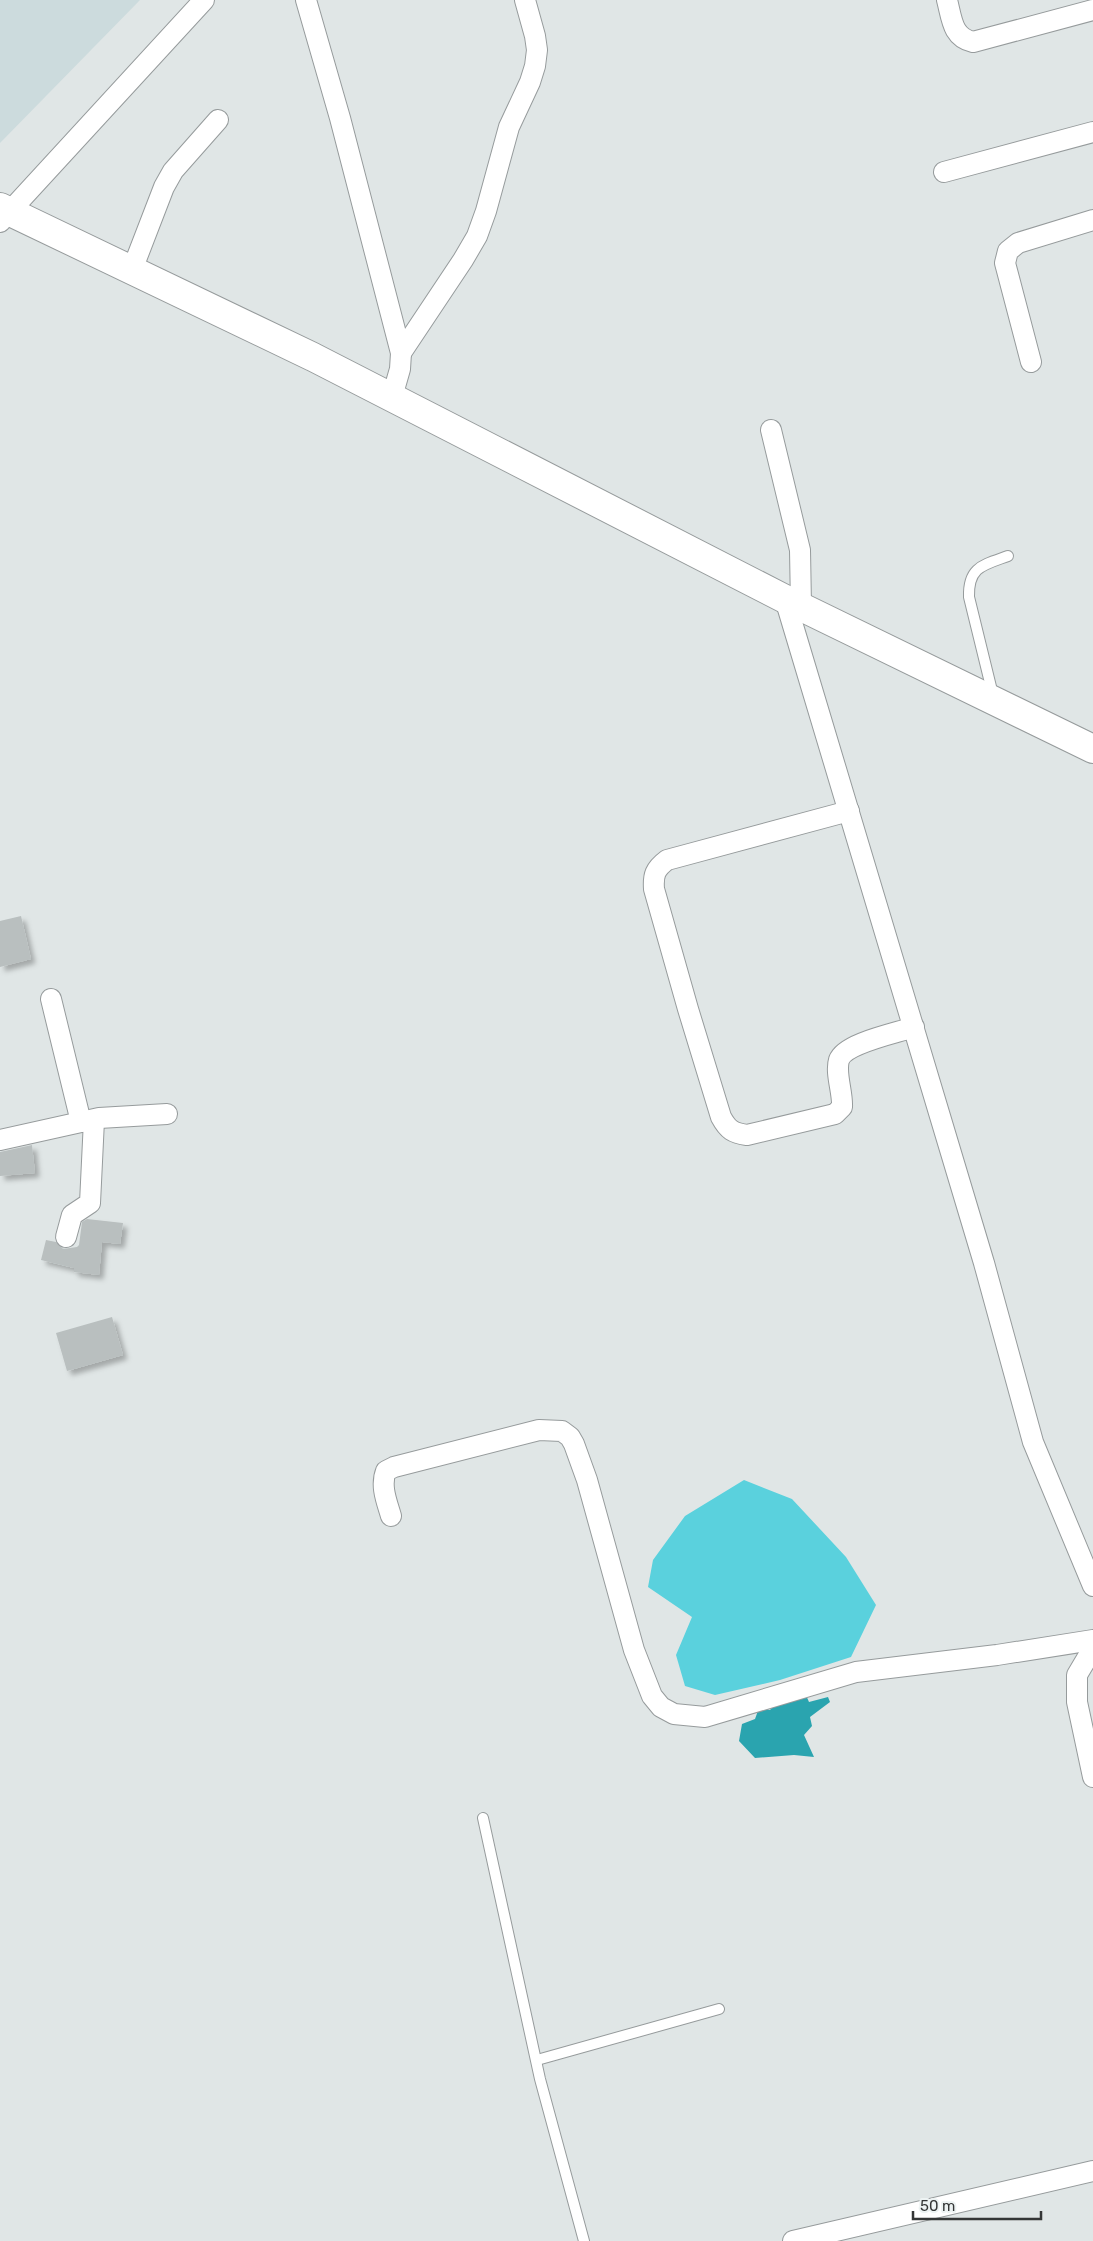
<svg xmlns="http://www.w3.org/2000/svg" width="1093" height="2241" viewBox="0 0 1093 2241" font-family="Rubik,sans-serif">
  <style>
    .built { fill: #ccdbdd }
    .green { fill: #5ad1dd }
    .water { fill: #2aa4af }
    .building { fill: #b9bfbf; filter: url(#shadow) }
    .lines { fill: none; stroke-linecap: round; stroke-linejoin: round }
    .lane-casing { stroke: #969b9c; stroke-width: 12 }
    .street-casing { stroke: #969b9c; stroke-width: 22 }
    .secondary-casing { stroke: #969b9c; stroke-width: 30 }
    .lane { stroke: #fff; stroke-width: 10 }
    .street { stroke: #fff; stroke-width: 20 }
    .secondary { stroke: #fff; stroke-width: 28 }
  </style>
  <defs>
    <filter id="shadow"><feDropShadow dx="4.5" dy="4.5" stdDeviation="2.5" flood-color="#0004"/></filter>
  </defs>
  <rect width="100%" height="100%" fill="#e0e6e6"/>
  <polygon class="built" points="0,0 140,0 0,143"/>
  <polygon class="green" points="744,1480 792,1499 846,1557 876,1605 851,1657 780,1680 715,1695 685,1686 676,1655 692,1617 648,1587 653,1560 685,1516"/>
  <polygon class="water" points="805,1693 809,1702 828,1697 830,1702 810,1717 812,1726 804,1735 814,1757 794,1755 755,1758 739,1741 742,1724 755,1719 759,1708 770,1710 775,1704"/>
  <g class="building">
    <polygon points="21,916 31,959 0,967 0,921"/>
    <polygon points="32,1145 35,1173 0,1176 0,1152"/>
    <polygon points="87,1219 123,1223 120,1244 102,1242 99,1275 74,1272 74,1268 41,1260 46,1240 56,1242 63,1249 77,1247 79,1245 82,1222"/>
    <polygon points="112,1317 123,1355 67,1371 56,1333"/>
  </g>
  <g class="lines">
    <g class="lane-casing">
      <g id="lane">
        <path d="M993,695L969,597C968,567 983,565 1008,556"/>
        <polyline points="483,1818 540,2079 584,2241"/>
        <polyline points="537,2060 719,2009"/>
      </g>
    </g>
    <g class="street-casing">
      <g id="street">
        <polyline points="306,0 340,118 401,353 400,369 392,397"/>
        <path d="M947,0C952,19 952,37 973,42L1093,10"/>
        <polyline points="944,172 1093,132"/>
        <polyline points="0,222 204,0"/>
        <polyline points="132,270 164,187 173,171 218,120"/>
        <polyline points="401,353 463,260 477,236 486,211 509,127 530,82 535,66 537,50 535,36 525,0"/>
        <polyline points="1031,362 1005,263 1008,251 1018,243 1093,220"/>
        <polyline points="771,430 800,550 801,606"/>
        <polyline points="785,599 984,1263 1033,1442 1093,1586"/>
        <path d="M849,811L667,860C655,869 653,875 654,889L688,1009L721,1117C728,1130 733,1133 747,1135L835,1114L842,1107C843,1093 835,1073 839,1060C845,1043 897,1033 914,1027"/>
        <polyline points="51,999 81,1122"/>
        <polyline points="0,1140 99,1118 167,1114"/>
        <polyline points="66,1237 72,1215 90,1203 94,1120"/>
        <path d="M391,1516C387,1502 380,1486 386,1471L394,1467L539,1430L562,1431L570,1437L574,1444L587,1480L634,1650L652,1696L661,1707L674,1714L705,1717L856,1672L997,1655L1093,1640"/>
        <polyline points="1093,1648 1077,1675 1077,1702 1093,1777"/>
        <polyline points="793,2241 1093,2171"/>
      </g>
    </g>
    <g class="secondary-casing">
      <polyline id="secondary" points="0,207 313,357 785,599 1093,749"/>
    </g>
    <use href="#lane" class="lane"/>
    <use href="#street" class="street"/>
    <use href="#secondary" class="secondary"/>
  </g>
  <path d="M913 2211v8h128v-8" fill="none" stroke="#343636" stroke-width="2.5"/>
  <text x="920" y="2211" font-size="15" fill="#343636" stroke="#edf3f3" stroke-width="4" paint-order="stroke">50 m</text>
</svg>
